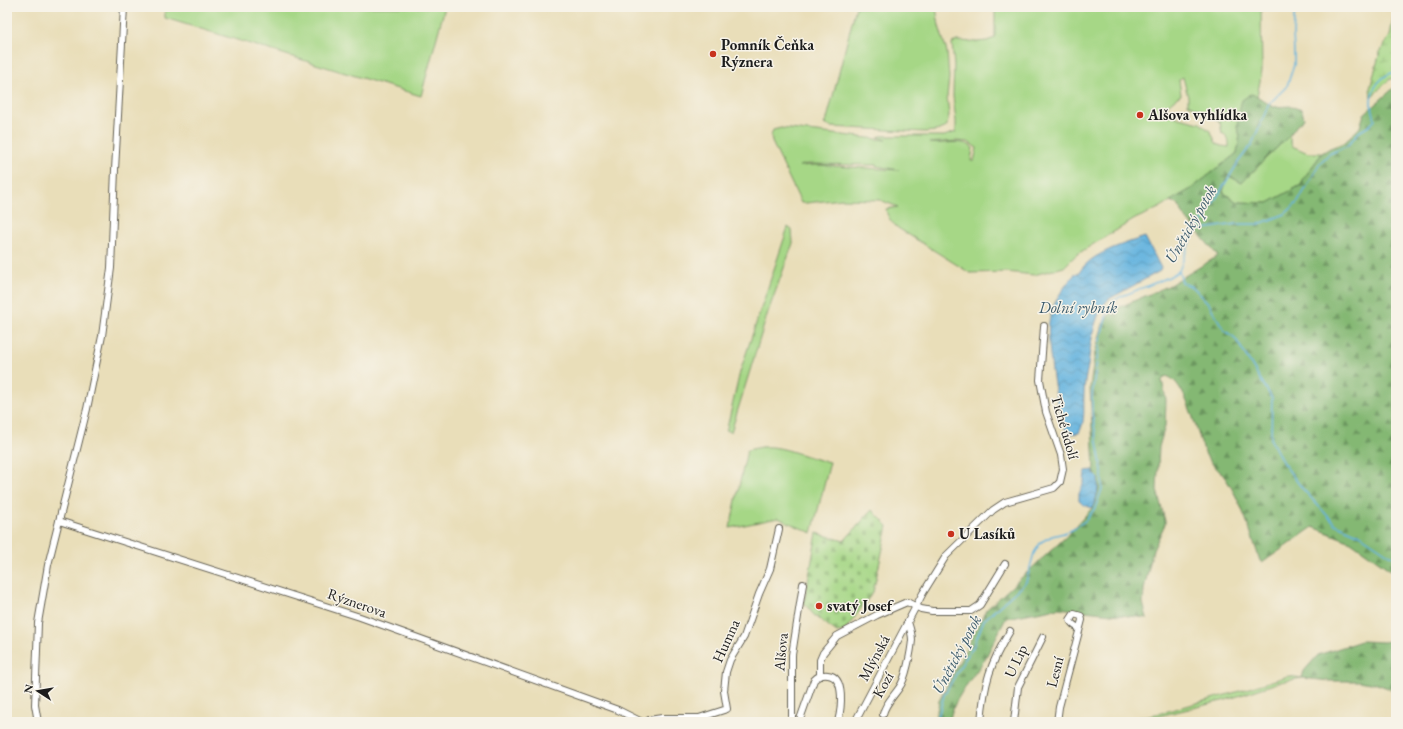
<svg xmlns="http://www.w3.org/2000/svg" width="1403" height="729" viewBox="0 0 1403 729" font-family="'EB Garamond',serif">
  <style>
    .green { fill: #a6d786; stroke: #617a51; fill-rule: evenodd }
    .forest { fill: url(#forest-firs); stroke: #506a48 }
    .wetland { fill: url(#wetland-marsh); stroke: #617a51 }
    .cemetery { fill: url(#cemetery-stones); stroke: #617a51 }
    .water { fill: url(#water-waves); stroke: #40687e }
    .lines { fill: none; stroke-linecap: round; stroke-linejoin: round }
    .stream { stroke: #65b4df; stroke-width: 1.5 }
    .minor-casing { stroke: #646053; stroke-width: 8 }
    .minor { stroke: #fff; stroke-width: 6 }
    .poi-dot { fill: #c8321e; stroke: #f7f3e8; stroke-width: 1.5 }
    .labels { text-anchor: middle; stroke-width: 3; stroke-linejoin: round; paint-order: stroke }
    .poi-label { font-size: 15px; font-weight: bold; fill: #1c1c1c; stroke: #f7f3e8; text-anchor: start }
    .street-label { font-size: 15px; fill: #1c1c1c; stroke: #f7f3e8 }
    .water-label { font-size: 16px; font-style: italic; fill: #39596a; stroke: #f7f3e8 }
  </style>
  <defs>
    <pattern id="forest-firs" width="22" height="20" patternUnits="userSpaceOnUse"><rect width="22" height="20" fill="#84b873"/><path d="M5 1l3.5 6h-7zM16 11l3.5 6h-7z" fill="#6b955e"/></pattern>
    <pattern id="wetland-marsh" width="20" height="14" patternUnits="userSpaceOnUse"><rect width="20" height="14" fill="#a6d786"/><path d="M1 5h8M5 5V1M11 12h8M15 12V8" fill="none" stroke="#8eb873"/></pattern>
    <pattern id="cemetery-stones" width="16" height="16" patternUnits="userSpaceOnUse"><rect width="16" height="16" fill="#a6d786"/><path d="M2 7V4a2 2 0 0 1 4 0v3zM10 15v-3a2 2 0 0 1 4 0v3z" fill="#8eb873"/></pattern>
    <pattern id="water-waves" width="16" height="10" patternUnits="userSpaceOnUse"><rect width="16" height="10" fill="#65b4df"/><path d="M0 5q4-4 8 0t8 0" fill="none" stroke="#5292b4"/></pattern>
  </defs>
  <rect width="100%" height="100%" fill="#f7f3e8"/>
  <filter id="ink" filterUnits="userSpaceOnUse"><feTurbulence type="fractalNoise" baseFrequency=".025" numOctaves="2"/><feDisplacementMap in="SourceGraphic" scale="8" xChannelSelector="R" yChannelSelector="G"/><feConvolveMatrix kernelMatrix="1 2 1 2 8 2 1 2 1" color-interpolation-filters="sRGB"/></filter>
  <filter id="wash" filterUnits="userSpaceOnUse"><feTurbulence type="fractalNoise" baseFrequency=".012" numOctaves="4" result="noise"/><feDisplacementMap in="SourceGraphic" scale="16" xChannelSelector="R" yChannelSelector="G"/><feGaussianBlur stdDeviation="0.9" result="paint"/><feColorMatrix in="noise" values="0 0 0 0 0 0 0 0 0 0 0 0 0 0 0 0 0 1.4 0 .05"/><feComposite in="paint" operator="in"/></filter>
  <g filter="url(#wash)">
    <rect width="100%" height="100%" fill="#e9deb9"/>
    <g class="green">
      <polygon points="165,7 445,7 421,96 165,18"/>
      <polygon points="856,7 936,7 939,26 947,52 949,77 947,97 949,115 947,125 945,128 936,131 924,132 831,127 824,124 827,119"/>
      <path d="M995,7H1261L1262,71L1257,96L1251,94L1237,128L1240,135L1237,153L1191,189L1159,208L1135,219L1092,245L1076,255L1064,267L1034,275L1007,272L970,273L898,228C892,223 887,217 886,209L898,207L880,200L842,199L806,203H801L772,142L771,136L773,130L781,128L886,140L878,137L881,136H944L956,132V121L953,96L954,66L952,43L957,41L977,42L987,41L995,38ZM1183,77L1188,97V104L1213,117L1220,123L1222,133C1229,137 1229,140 1229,147L1221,146L1216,143L1211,132L1200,123L1179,118L1162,110C1169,105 1173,99 1181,95L1179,80ZM957,141L968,142L977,148L974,161H971L973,148C964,138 943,145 929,143ZM807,164L877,165L876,166L899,170L817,165L799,166Z"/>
      <polygon points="1289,136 1292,146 1308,153 1322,153 1304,178 1301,185 1268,203 1237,202 1223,192 1227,175 1242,183 1265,159"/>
      <polygon points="788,227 792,230 793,243 768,312 731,432 726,430 727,428 740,372"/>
      <path d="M762,447C785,445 807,459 830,462L812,533L778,518L730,528L747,450Z"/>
      <polygon points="1288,676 1302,678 1280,682 1226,700 1155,717 1147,720 1145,722 1134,722 1140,717 1161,713 1233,693"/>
    </g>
    <g class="forest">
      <path d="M1396,86V574L1351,542L1313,527L1262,563L1260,561C1251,533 1242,503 1226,479C1220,470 1209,463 1205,453C1197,435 1186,380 1166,376L1162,380L1166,400L1165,426L1159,447L1157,490L1165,521V524L1153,550L1144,589L1143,603L1147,618L1058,608L1006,618C999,631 993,644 986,657C976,674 950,702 950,722H935L939,701L986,610L1069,534L1092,508L1095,502L1099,487L1094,470L1090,387L1095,352L1103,324L1113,310L1168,286L1218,256L1181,212L1179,205L1170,201L1191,189L1237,153L1240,135L1237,128L1238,115L1242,100L1251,94L1257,96L1273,107L1290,106L1302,110L1304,119L1297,125L1289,136L1265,159L1242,183L1227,175L1223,192L1237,202L1268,203L1301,185L1304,178L1322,153L1330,148L1344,143L1360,127L1364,114Z"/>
      <polygon points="1396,639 1396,691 1377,684 1359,681 1330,681 1302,678 1304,671 1318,655 1361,641 1384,642"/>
    </g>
    <polygon class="wetland" points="1395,7 1396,77 1389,80 1371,97 1370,88 1380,52 1390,36"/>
    <polygon class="cemetery" points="872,510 888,526 873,592 849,625 844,631 837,632 814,615 804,603 817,533 844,541"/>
    <g class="water">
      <path d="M1145,237L1161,268L1160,271L1109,299C1093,314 1091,345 1088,366C1086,375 1084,385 1084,394C1083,408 1086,420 1079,433C1075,434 1070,434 1067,431C1057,420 1046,339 1049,322C1052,303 1063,288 1075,274L1079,273C1090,253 1124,244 1145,237Z"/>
      <path d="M1094,470V474L1098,478C1099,489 1097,498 1092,508L1084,505L1079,501V494L1084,482L1085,471Z"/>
    </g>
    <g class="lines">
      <g class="stream">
        <path d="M1196,230L1236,224H1259L1285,214L1298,202L1320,163L1329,154L1347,146L1359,132L1369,126L1375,120C1374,114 1372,109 1371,104C1370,89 1382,74 1396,72"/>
        <polyline points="1179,271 1182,282 1194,288 1209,304 1224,330 1235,338 1272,398 1271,440 1283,463 1302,488 1335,524 1360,535 1396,559"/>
        <polyline points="938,722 938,717 944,695 963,662 973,647 984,620 1026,582 1034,553 1041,542 1052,536 1064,533 1074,529 1086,520 1095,508 1102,489 1102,470 1092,414 1092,395 1100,339 1108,310 1112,302 1120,297 1169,277 1179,271 1190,241 1239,161 1252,144 1269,104 1287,86 1294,65 1294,52 1293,33 1295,7"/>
      </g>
    </g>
  </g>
  <g filter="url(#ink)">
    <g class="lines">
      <g class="minor-casing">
        <g id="minor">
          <polyline points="59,521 360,617 618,710 642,722"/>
          <polyline points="820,676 820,660 823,653 837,636 877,615 907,602 921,609 932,611 971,611 980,605 1005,564"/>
          <path d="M883,714C885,704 893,697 899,688C906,679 911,651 912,640C912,634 910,628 908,622"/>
          <polyline points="38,722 35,705 38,623 48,565 87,409 102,336 111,268 115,170 124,7"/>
          <polyline points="647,722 649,720 662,718 699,718 727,709 724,691 726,672 730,660 744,637 759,594 770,569 779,529"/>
          <polyline points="793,722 792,720 792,655 803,584"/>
          <path d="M799,722L814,680C818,676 822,674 828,675C846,677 841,710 838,722"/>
          <polyline points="855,722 923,593 946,556 993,510 1005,502 1054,488 1060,482 1063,469 1061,455 1046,412 1040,380 1044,326"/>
          <path d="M981,722C984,684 990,663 1010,631"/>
          <polyline points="1014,722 1018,687 1043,637"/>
          <path d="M1057,722L1059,707L1082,620L1081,616L1074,614L1070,620C1072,625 1075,626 1079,628"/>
        </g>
      </g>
      <use href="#minor" class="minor"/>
    </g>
  </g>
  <g class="poi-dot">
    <circle cx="713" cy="54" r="4"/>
    <circle cx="1140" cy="115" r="4"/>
    <circle cx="951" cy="534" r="4"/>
    <circle cx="819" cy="606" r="4"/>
  </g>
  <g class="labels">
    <g class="poi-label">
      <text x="721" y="50">Pomník Čeňka<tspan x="721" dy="17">Rýznera</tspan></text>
      <text x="1148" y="120">Alšova vyhlídka</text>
      <text x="959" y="539">U Lasíků</text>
      <text x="827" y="611">svatý Josef</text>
    </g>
    <g class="street-label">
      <text transform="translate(1065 427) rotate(74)" y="5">Tiché údolí</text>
      <text transform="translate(357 603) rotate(19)" y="5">Rýznerova</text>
      <text transform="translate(726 641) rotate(-66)" y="5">Humna</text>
      <text transform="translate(781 652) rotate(-85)" y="5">Alšova</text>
      <text transform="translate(874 658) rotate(-62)" y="5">Mlýnská</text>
      <text transform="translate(1016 661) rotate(-65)" y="5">U Lip</text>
      <text transform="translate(1055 672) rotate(-76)" y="5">Lesní</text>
      <text transform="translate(883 685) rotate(-60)" y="5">Kozí</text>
    </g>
    <g class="water-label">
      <text transform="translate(1190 224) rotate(-60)" y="6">Únětický potok</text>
      <text x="1078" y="313">Dolní rybník</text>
      <text transform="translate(956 654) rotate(-62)" y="6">Únětický potok</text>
    </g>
  </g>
  <rect width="1403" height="729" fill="none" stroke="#f7f3e8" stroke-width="24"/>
  <g transform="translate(38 691) rotate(282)" stroke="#f7f3e8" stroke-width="3" paint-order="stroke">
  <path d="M0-3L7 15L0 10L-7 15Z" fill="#1c1c1c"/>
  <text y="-6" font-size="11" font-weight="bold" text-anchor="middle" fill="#1c1c1c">N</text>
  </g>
</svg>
